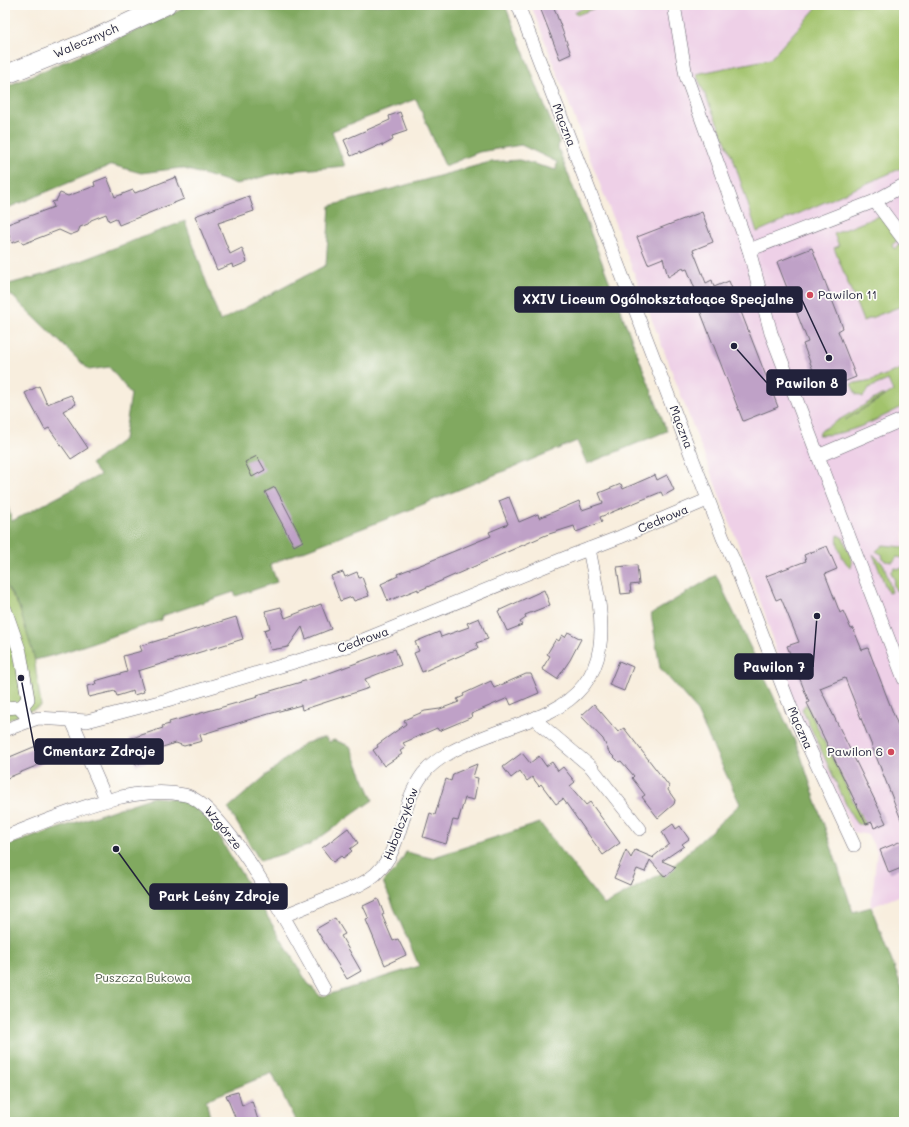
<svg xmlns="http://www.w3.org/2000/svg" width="909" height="1127" viewBox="0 0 909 1127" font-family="Mali,sans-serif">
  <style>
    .built { fill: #eed0e7 }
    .green { fill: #a2c36c; stroke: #627254 }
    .forest { fill: #81a960; stroke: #52664e }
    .building { fill: #bfa1c7 }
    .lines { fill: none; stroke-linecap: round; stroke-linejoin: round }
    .street-casing { stroke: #6d6974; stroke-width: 14 }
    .secondary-casing { stroke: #6d6974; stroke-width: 20 }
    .street { stroke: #fff; stroke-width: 13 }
    .secondary { stroke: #fff; stroke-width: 19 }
    .poi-dot { fill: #d1495b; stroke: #fdfcf7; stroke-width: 1.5 }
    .labels { text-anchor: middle; stroke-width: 3.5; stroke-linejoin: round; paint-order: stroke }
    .street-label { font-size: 12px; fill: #22223b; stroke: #fdfcf7 }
    .poi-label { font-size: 12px; fill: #22223b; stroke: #fdfcf7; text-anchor: start }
    .park-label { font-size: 12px; fill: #4f5a4c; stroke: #fdfcf7 }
    .leader { fill: none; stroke: #22223b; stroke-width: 1.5 }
    .callout-dot { fill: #22223b; stroke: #fdfcf7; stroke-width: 1.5 }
    .callout { fill: #22223b; stroke: #22223b; stroke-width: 1.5 }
    .callout-label { font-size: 13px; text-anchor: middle; font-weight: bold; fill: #fff }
  </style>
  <rect width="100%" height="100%" fill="#fdfcf7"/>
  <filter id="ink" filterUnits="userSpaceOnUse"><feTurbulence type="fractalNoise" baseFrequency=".025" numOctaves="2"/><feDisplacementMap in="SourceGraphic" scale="8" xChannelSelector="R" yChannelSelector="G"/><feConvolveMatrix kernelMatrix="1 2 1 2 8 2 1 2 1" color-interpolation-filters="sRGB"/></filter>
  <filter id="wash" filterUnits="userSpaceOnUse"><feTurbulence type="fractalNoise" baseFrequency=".012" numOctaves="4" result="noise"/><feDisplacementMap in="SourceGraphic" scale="16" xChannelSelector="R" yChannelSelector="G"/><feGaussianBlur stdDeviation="0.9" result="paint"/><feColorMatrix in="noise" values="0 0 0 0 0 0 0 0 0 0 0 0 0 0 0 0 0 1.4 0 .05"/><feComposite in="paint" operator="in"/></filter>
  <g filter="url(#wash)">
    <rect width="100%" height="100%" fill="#f8eede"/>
    <polygon class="built" points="531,5 904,5 904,894 871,907 877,851 868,835 853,832 788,692 764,611"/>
    <g class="green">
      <polygon points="592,5 603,5 577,15 575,12"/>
      <polygon points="819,5 904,5 904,167 757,232 734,161 696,74 770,59"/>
      <polygon points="881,215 899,239 892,245 894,249 902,242 904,245 904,305 863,321 834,248 839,246 834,234"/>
      <path d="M904,368V406C878,419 848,436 818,435L822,430L881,395H885L845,420L893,391L888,380L869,388L863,397L856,394L851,384L872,380Z"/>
      <path d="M838,535L843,538L852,560L851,568C843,562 835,544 838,535Z"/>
      <polygon points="883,545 904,547 904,562 903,558 897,557 893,562 885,561 882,557 883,555 876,551"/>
      <polygon points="873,554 884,565 892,592 888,593"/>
      <polygon points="904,565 904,585 896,591 893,582 895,581 891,572 895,568 901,569"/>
      <polygon points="5,583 19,607 33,650 41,706 5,721"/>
      <polygon points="806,704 865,825 857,824 852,817 802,709"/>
    </g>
    <g class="forest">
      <polygon points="190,5 505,5 559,142 558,148 667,431 587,464 577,441 402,513 270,564 277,582 236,596 234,592 162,616 162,620 58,654 35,660 19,607 5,583 5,497 12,521 100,475 91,464 124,439 131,394 109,367 89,370 5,289 5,285 46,274 185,221 220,321 326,265 330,206 490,162 519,160 556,170 557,162 521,145 479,152 445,166 416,99 332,131 345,166 289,171 269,175 237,184 181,168 141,173 112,165 5,209 5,87 145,27"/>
      <polygon points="716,575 799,750 853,912 871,907 904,993 904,1122 296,1122 272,1073 206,1100 211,1122 5,1122 5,846 153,797 187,800 209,820 307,982 321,997 419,966 383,882 397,868 406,852 431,858 540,823 604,905 671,868 740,804 695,708 660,668 651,614"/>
      <polygon points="325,737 329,742 334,740 350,746 373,800 308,846 260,861 228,808 303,744"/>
    </g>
    <g id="blocks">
      <g class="building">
        <polygon points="539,5 553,5 571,54 560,59"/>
        <polygon points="400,112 407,131 392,136 393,140 382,146 382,144 360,154 360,152 351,156 344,140 390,120 389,116"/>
        <polygon points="107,177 115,197 133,190 135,193 176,177 184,199 119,225 116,218 109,221 106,214 91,220 88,224 80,227 78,232 70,235 59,230 23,244 20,240 12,243 5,225 54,207 52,202 56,201 60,193 68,196 95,186 94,182"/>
        <polygon points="249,196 254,211 218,223 230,254 242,248 247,262 233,268 232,264 217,270 195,216"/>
        <polygon points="702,212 713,242 693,250 706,283 712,280 714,287 729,281 778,407 743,421 694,295 697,294 687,269 684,270 683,268 668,277 663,258 648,264 637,237"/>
        <polygon points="812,248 843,328 838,331 856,377 821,391 803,344 808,342 777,262"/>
        <polygon points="39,386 47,404 71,395 76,404 63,411 88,448 71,459 49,428 45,430 25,393"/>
        <polygon points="257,456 265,470 252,477 245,462"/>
        <polygon points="655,475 657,480 667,475 674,490 663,496 661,492 600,517 602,522 576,532 574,526 546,535 418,591 418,589 388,601 381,584 398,576 397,574 423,564 491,536 489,532 508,524 499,501 509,497 519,522 538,514 539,518 579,501 582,510 603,503 599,493 621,484 623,489"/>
        <polygon points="275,487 303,541 294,546 265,492"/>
        <polygon points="827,546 837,569 825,574 840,613 843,611 851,629 853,628 862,650 868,648 904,741 904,827 845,678 820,688 886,823 874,828 872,822 866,824 807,703 809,702 787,646 799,642 781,598 776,600 766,576 806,561 804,555"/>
        <polygon points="637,565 639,584 630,585 631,593 621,594 617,567"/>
        <polygon points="343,572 345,577 357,572 359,578 362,577 369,596 354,601 352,597 340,601 331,576"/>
        <polygon points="544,590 550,605 525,615 526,618 520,622 522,625 507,631 498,611"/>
        <polygon points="321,604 331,629 306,639 302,627 288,647 271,650 264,630 270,628 265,611 281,607 285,618"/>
        <polygon points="236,617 243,639 138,671 144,692 134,695 133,691 117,696 115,691 89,697 87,686 96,684 95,681 127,672 123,656 142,651 140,646"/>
        <polygon points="479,618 488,639 476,643 478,648 422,672 414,653 419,651 415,642 439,632 441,637 469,627 467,623"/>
        <polygon points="568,632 581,639 570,660 557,679 542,669 550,656 547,654 556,639 559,641 562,635 565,637"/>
        <polygon points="395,649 401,665 365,679 369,688 302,710 301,705 251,719 200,735 202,741 184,746 176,743 159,748 161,757 136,765 133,754 131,755 128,746 131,744 129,739 163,728 162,726 170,724 169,722 258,697 257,695 318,677"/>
        <polygon points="619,661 633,667 624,691 609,685"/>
        <polygon points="526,674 531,674 539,693 511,705 508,698 471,714 472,717 439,731 437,728 403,743 406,747 400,751 402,754 384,766 373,750 378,747 377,745 406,724 404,720 425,711 440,709 459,702 457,699 464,696 463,694 491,681 494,688"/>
        <polygon points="594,704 618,732 624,728 669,786 668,790 675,800 674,804 658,818 642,797 645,795 632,778 634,776 621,761 619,762 609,752 603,739 581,716"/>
        <polygon points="48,741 55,758 5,779 5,759"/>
        <polygon points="522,753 530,763 539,756 546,766 552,762 558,771 563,767 575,782 570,786 586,805 590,802 620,843 603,855 563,799 556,804 541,784 539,786 532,777 527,781 520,771 511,778 503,767"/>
        <polygon points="477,764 473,777 478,778 474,800 465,798 458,821 453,820 446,844 423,837 430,813 435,815 446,779 451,781 453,774"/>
        <polygon points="673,824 676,829 680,826 689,839 682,844 684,846 662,861 676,867 665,877 650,860 645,872 637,869 630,885 614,878 626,850 631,858 635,850 654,858 653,857 669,844 662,832"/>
        <polygon points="348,828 358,843 350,849 352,851 343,858 341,856 333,862 322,848"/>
        <polygon points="904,840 904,867 889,873 880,850"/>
        <polygon points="378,899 384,914 382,915 393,941 398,939 406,955 385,965 366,920 369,919 363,906"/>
        <polygon points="335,918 345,934 341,936 361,971 347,979 316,929"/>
        <polygon points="238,1092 242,1106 252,1101 258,1120 251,1122 237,1122 226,1095"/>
      </g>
    </g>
  </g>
  <g filter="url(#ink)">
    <use href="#blocks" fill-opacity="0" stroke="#6d6974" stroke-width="1"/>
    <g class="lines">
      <g class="street-casing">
        <g id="street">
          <polyline points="518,5 723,538 733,559 793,713 854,845"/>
          <polyline points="674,5 686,76 749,250 771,333 818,456 904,419"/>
          <polyline points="875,201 904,240"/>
          <polyline points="749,250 875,201 904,185"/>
          <polyline points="818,456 904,679"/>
          <polyline points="5,609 20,652 28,699 23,705 27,721"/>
          <polyline points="5,708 18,707 25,714"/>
          <polyline points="537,717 541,725 591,767 640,829"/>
          <polyline points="72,721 106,799"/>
          <polyline points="5,730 38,718 87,721 167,700 351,645 565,558 620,537 707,500"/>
          <path d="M5,837C57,817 130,783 185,795C226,804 302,950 324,989"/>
          <path d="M283,916L359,885C406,863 395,811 423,774C438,756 461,746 482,738C504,729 528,722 549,712C621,677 601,611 589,549"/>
        </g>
      </g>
      <g class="secondary-casing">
        <polyline id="secondary" points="5,75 87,42 166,5"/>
      </g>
      <use href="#street" class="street"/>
      <use href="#secondary" class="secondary"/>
    </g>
  </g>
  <g class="poi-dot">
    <circle cx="810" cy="295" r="4"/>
    <circle cx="891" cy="752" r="4"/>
  </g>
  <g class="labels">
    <g class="street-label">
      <text transform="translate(86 41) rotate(-23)" y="4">Walecznych</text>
      <text transform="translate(564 125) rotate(69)" y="4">Mączna</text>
      <text transform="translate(681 427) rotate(69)" y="4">Mączna</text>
      <text transform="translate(663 519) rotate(-23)" y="4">Cedrowa</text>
      <text transform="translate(363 640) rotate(-20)" y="4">Cedrowa</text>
      <text transform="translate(800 728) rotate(66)" y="4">Mączna</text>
      <text transform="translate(401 824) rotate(-69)" y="4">Hubalczyków</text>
      <text transform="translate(223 828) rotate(51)" y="4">Wzgórze</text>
    </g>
    <g class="poi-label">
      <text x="818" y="299">Pawilon 11</text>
      <text x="883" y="756" text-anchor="end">Pawilon 6</text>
    </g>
    <g class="park-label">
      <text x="143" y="982">Puszcza Bukowa</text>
    </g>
  </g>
  <path class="leader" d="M829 358L802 300M734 346L767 383M817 616L813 667M21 678L35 751M116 849L150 896"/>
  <g class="callout-dot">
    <circle cx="829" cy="358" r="4"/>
    <circle cx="734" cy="346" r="4"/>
    <circle cx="817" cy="616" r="4"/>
    <circle cx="21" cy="678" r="4"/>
    <circle cx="116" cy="849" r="4"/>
  </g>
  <g class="callout">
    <rect x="515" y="287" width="287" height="25" rx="4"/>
    <rect x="767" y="370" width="79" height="25" rx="4"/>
    <rect x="735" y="654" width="78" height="25" rx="4"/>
    <rect x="35" y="739" width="128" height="25" rx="4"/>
    <rect x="150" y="884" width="137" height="25" rx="4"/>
  </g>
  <g class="callout-label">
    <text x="658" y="304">XXIV Liceum Ogólnokształcące Specjalne</text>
    <text x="807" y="388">Pawilon 8</text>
    <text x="774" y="672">Pawilon 7</text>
    <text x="99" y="756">Cmentarz Zdroje</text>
    <text x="219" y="901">Park Leśny Zdroje</text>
  </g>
  <rect width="909" height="1127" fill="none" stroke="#fdfcf7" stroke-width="20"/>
</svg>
